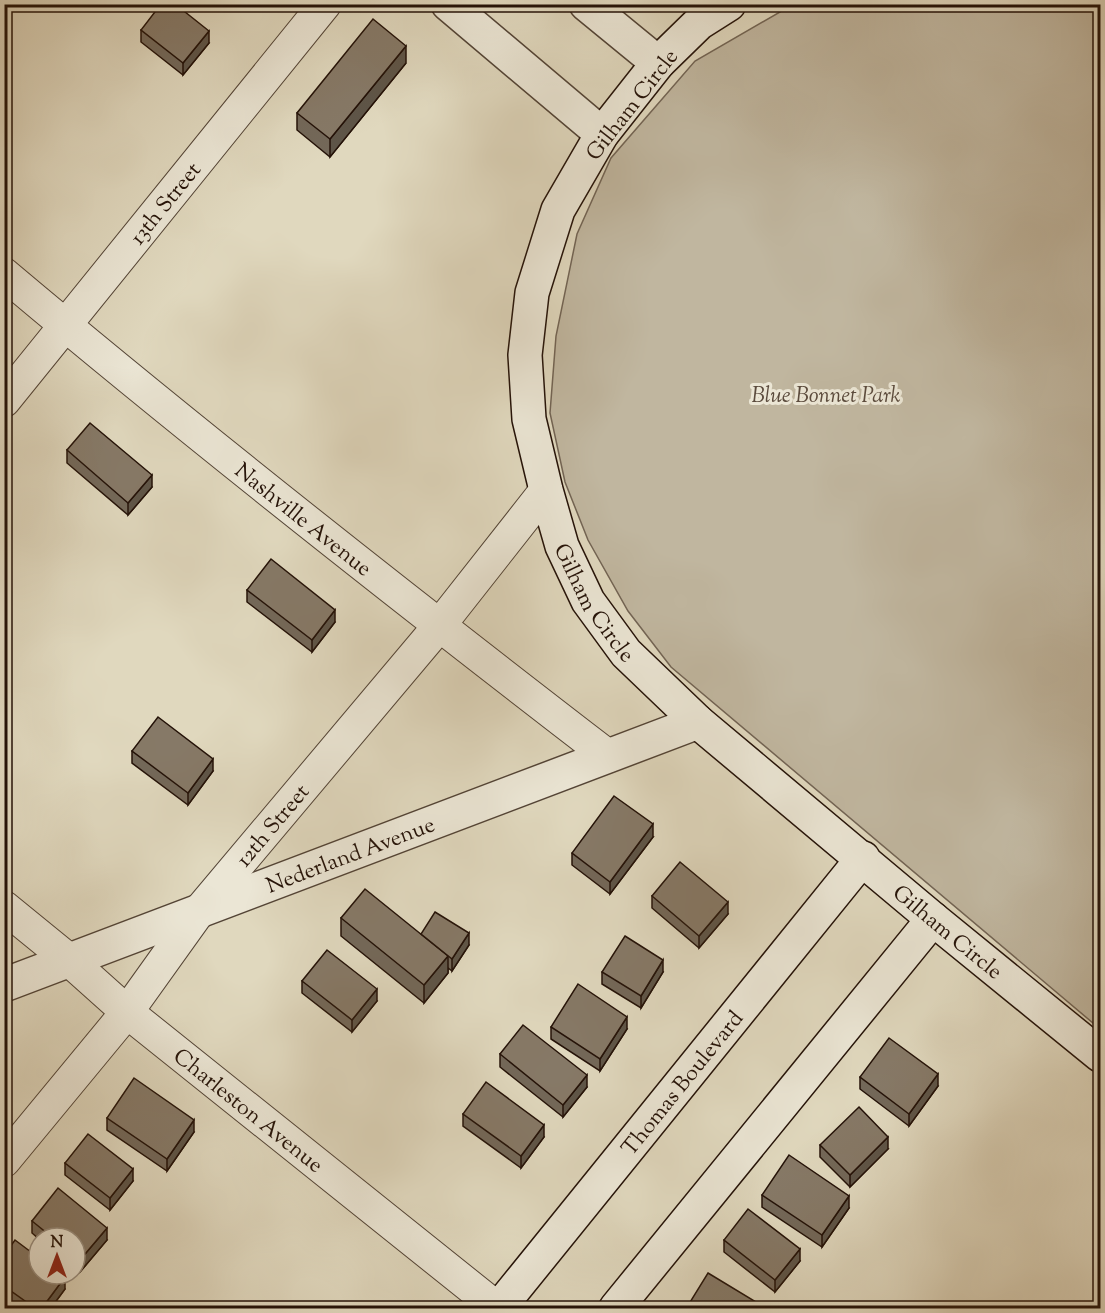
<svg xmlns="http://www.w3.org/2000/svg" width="1105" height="1313" viewBox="0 0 1105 1313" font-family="'Sorts Mill Goudy',serif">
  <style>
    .green { fill: #c0b69f; stroke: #726454; stroke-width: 1.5 }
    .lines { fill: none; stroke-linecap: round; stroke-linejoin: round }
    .minor-casing { stroke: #534436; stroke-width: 34 }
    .tertiary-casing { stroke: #534436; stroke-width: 36 }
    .secondary-casing { stroke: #241208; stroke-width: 36 }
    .minor { stroke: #ebe6d5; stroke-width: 32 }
    .tertiary { stroke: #ebe6d5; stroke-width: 33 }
    .secondary { stroke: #ebe6d5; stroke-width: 33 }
    .wall { fill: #736859; stroke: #241208; stroke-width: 1.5 }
    .shaded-wall { fill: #5e5548; stroke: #241208; stroke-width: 1.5 }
    .building { fill: #867967; stroke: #241208; stroke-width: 1.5 }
    .labels { text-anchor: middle; stroke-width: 6; stroke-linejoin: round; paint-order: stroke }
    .street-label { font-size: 22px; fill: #241208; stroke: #ebe6d5 }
    .park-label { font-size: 22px; font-style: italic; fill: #5b4b3d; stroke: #ebe6d5 }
  </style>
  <rect width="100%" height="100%" fill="#e0d8be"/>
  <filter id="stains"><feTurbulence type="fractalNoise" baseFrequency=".00333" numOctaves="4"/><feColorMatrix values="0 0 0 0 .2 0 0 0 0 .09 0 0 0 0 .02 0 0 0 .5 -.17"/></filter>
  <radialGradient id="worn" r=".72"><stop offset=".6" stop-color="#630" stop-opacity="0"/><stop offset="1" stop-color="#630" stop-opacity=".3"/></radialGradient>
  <polygon class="green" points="792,5 1100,5 1100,1029 671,667 628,611 588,540 565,482 550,413 556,336 577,234 611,158 695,61"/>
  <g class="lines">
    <g class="minor-casing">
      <g id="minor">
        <path id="s1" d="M4,274C201,440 404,599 608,756"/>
        <path id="s2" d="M4,401L325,4"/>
        <path id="s3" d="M4,907L69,960L127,1012L497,1308"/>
        <path id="s4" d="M4,1161L127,1012L200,910L439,626L546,490"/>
      </g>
    </g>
    <g class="tertiary-casing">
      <g id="tertiary">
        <polyline points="448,4 602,134"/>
        <polyline points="586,4 658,63"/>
        <path id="s5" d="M4,985L698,722"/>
      </g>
    </g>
    <g class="secondary-casing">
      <g id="secondary">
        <path id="s6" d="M729,4L699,23L658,63L602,134L558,210L532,293L525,355L529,419L546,490L562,546L588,601L626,653L698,722L933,919L1100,1055"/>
        <path id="s7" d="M499,1308L863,858"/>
        <polyline points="616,1308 933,919"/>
      </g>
    </g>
    <use href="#minor" class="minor"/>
    <use href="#tertiary" class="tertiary"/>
    <use href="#secondary" class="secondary"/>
  </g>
  <g class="wall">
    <polygon points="141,30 209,43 183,75 141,42"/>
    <polygon points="406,63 330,157 297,130 297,113"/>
    <polygon points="67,450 152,487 128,515 67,463"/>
    <polygon points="247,590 335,622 312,652 247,602"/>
    <polygon points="132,751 213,771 188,805 132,763"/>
    <polygon points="653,837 610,894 572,865 572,853"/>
    <polygon points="652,896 728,914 699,948 652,908"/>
    <polygon points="341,918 421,934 469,945 452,971 448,968 448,973 424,1003 341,936"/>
    <polygon points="602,972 663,972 641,1008 602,984"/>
    <polygon points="302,981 377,1001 352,1032 302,993"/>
    <polygon points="551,1027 627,1029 600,1071 551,1039"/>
    <polygon points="500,1054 587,1087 563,1117 500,1067"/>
    <polygon points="860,1077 938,1086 909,1126 860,1089"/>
    <polygon points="463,1114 544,1137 521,1168 463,1126"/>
    <polygon points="107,1118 194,1132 167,1171 107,1130"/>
    <polygon points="820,1145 888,1149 850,1187 820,1157"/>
    <polygon points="65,1163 133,1181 110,1210 65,1175"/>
    <polygon points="762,1195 849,1208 822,1247 762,1207"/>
    <polygon points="32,1221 107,1240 80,1272 75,1268 75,1238 39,1238 39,1239 32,1233"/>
    <polygon points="724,1240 800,1261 775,1292 724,1252"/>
    <polygon points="4,1255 65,1289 51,1308 19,1308 4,1298"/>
  </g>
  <g class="shaded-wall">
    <polygon points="209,31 209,43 183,75 183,63"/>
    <polygon points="406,46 406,63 330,157 330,139"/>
    <polygon points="152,475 152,487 128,515 128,503"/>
    <polygon points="335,610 335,622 312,652 312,640"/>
    <polygon points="213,759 213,771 188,805 188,793"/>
    <polygon points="653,824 653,837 610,894 610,882"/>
    <polygon points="728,902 728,914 699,948 699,936"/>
    <polygon points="469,933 469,945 452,971 452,959"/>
    <polygon points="448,956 448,973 424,1003 424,985"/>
    <polygon points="663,960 663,972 641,1008 641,996"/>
    <polygon points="377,989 377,1001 352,1032 352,1020"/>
    <polygon points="627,1017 627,1029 600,1071 600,1059"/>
    <polygon points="938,1074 938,1086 909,1126 909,1114"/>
    <polygon points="587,1075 587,1087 563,1117 563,1105"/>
    <polygon points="194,1120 194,1132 167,1171 167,1159"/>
    <polygon points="544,1125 544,1137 521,1168 521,1156"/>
    <polygon points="888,1137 888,1149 850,1187 850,1175"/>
    <polygon points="133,1169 133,1181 110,1210 110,1198"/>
    <polygon points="849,1196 849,1208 822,1247 822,1235"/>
    <polygon points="107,1228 107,1240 80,1272 80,1260"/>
    <polygon points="800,1249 800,1261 775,1292 775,1280"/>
    <polygon points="65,1277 65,1289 51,1308 42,1308"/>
  </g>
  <g class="building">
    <polygon points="161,4 175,4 209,31 183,63 141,30"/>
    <polygon points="373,19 406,46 330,139 297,113"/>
    <polygon points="90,423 152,475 128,503 67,450"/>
    <polygon points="271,559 335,610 312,640 247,590"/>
    <polygon points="158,717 213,759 188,793 132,751"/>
    <polygon points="614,796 653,824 610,882 572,853"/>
    <polygon points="680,862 728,902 699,936 652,896"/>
    <polygon points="365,889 448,956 424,985 341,918"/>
    <polygon points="435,912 469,933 452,959 421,934"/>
    <polygon points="625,936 663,960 641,996 602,972"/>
    <polygon points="327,950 377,989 352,1020 302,981"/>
    <polygon points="578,984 627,1017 600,1059 551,1027"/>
    <polygon points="523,1025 587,1075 563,1105 500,1054"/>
    <polygon points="889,1038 938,1074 909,1114 860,1077"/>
    <polygon points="134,1078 194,1120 167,1159 107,1118"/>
    <polygon points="486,1082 544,1125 521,1156 463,1114"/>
    <polygon points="859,1107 888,1137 850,1175 820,1145"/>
    <polygon points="88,1134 133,1169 110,1198 65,1163"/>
    <polygon points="789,1155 849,1196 822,1235 762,1195"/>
    <polygon points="58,1188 107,1228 80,1260 75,1256 75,1238 53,1238 32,1221"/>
    <polygon points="748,1209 800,1249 775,1280 724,1240"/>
    <polygon points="15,1240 39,1258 39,1274 61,1274 65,1277 42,1308 35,1308 4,1286 4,1255"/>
    <polygon points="708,1273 766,1308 690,1308 687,1307"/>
  </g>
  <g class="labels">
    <g class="street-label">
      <text transform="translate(631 104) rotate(-52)" y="8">Gilham Circle</text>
      <text dy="8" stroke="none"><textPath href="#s2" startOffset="255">13th Street</textPath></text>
      <text dy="8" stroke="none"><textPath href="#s1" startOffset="387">Nashville Avenue</textPath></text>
      <text dy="8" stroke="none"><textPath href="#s6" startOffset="681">Gilham Circle</textPath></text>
      <text dy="8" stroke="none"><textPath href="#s4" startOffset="430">12th Street</textPath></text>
      <text dy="8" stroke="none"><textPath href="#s5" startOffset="370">Nederland Avenue</textPath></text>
      <text dy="8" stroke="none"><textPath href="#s6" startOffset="1167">Gilham Circle</textPath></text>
      <text dy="8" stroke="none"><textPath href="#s7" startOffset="290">Thomas Boulevard</textPath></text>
      <text dy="8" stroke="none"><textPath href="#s3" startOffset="318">Charleston Avenue</textPath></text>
    </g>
    <g class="park-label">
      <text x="826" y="402">Blue Bonnet Park</text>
    </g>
  </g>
  <rect width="1105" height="1313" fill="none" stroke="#e0d8be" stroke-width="24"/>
  <rect x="6" y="6" width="1093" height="1301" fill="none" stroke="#241208" stroke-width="3"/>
  <rect x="12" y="12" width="1081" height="1289" fill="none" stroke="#241208" stroke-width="1.5"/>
  <g transform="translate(57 1256)"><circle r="28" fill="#ebe6d5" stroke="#9b9183" stroke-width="1.5"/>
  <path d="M0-4.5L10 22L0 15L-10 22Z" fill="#8f2418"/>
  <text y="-9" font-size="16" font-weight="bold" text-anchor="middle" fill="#241208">N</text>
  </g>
  <rect width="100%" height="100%" filter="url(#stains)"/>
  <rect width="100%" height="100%" fill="url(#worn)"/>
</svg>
